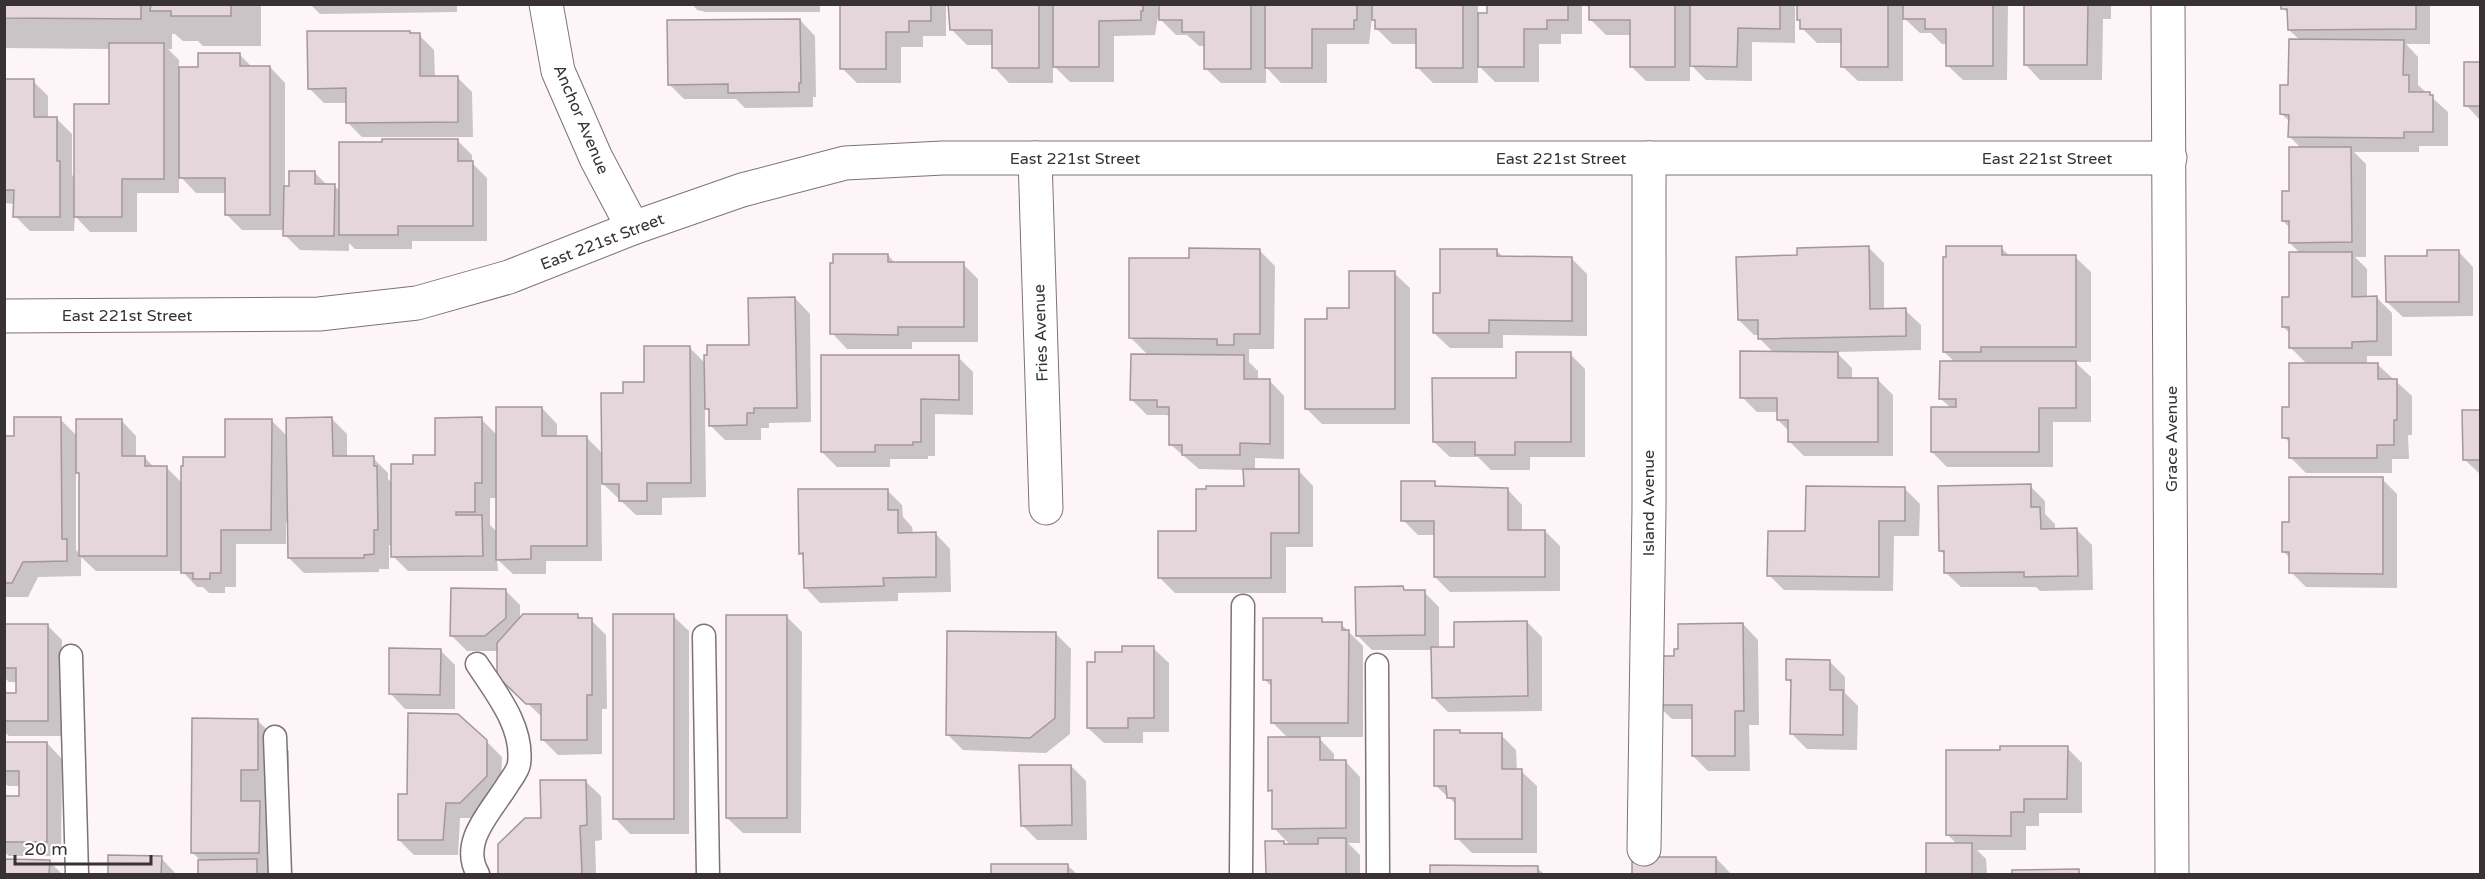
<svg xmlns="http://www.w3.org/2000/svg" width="2485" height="879" viewBox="0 0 2485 879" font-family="'Varela Round',sans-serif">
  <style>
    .shadow { fill: #0003; fill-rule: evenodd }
    .building { fill: #e4d6db; stroke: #a4979c; stroke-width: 1.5 }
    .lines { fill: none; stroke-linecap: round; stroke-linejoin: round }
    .service-casing { stroke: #7e7277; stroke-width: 25 }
    .minor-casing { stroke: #7e7277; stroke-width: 35 }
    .service { stroke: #fff; stroke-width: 22 }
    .minor { stroke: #fff; stroke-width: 33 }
    .labels { text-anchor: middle; stroke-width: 5; stroke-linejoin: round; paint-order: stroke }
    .street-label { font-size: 16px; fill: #383235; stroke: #fff }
  </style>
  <rect width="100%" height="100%" fill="#fdf5f8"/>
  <g class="shadow">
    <polygon points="4,4 261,4 261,46 203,46 198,41 183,41 175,34 172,34 172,49 168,49 179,60 179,68 199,68 239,54 252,67 270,67 285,83 285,187 291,187 315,173 328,186 334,186 340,191 457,140 472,155 472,163 487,178 487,241 412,241 412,249 355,249 349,243 349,251 300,250 285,235 285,230 242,230 226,214 226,193 196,193 179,175 179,193 137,193 137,232 90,232 75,216 74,231 30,231 15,216 15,204 4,203 4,81 33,81 48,96 48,119 57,119 72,134 72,175 75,178 111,106 111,49 4,48"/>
    <polygon points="310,4 457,4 457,12 320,14"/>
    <polygon points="692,4 820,4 820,12 706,12 697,10"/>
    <polygon points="842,4 946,4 946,36 923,36 923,47 901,47 901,83 857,83 842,68"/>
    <polygon points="949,4 1158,4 1158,10 1161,10 1161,4 1478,4 1478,14 1488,14 1489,4 1582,4 1582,34 1561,34 1561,44 1539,44 1539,82 1495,82 1478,65 1478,83 1433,83 1417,67 1417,44 1392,44 1377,29 1377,22 1372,17 1369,44 1327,44 1327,83 1281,83 1266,67 1266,83 1221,83 1205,68 1205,46 1199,46 1187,35 1176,35 1158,17 1155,35 1114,36 1114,82 1070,82 1053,65 1053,83 1009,83 994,67 994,45 967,45 952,30"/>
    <polygon points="1588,4 1795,4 1795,43 1752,42 1752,81 1706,80 1690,64 1690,81 1646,81 1631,66 1631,35 1606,35 1591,20 1591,9"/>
    <polygon points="1799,4 2008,4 2007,80 1963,80 1947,65 1948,44 1942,44 1931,33 1920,33 1903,17 1903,81 1858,81 1842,66 1842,43 1817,43 1802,28 1802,22 1799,19"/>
    <polygon points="2025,4 2111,4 2111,19 2103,19 2102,80 2040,80 2025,64"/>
    <polygon points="2283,4 2430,4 2430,44 2406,44 2418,57 2418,85 2448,112 2448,146 2419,146 2419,152 2354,152 2366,164 2366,257 2355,257 2367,269 2367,298 2377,298 2392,313 2392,356 2367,356 2367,364 2377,364 2412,396 2412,435 2408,435 2409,459 2392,459 2392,473 2306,473 2291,458 2291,444 2284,437 2291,408 2307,364 2291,348 2291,334 2283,327 2301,254 2290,243 2290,228 2283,221 2301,148 2289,136 2290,122 2282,114 2301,41 2289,30 2289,15 2283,8"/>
    <polygon points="800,20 815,36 816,97 813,97 813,107 745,108 736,99 684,99 669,84"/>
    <polygon points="410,32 419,35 434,50 435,77 457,77 472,92 473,137 362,137 347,122 347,103 324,103 309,88"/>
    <polygon points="2465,64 2480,64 2480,120 2466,105"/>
    <polygon points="1869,248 1884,263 1884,310 1905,310 1921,325 1921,350 1836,352 1852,368 1852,380 1878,380 1893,395 1893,456 1804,456 1789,441 1789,431 1778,420 1778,412 1757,412 1742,397 1774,353 1759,338 1759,335 1754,335 1739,320 1798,257"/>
    <polygon points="2001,248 2011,257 2075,257 2091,272 2091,362 2075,362 2091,377 2091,422 2053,422 2053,467 1947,467 1932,452 1951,408 1941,399 1955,362 1944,352"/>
    <polygon points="1260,251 1275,266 1274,349 1249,349 1249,362 1258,371 1258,380 1269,380 1284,396 1284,459 1255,458 1255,470 1298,470 1313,486 1313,547 1286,547 1286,593 1175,593 1160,578 1245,488 1245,470 1199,469 1170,444 1170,418 1167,415 1147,415 1131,399 1148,355 1130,337 1190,260"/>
    <polygon points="1497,251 1504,258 1571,258 1587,274 1587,336 1503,335 1503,348 1450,348 1434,333 1441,295"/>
    <polygon points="2458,251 2473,267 2473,316 2403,317 2387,302"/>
    <polygon points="888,255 896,264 963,264 978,279 978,342 912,342 912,349 847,349 832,333"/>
    <polygon points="1394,273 1410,288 1410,424 1322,424 1307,409 1328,320 1350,309"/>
    <path d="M795,298L810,314L811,422L769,423V428H761V440H725L710,425V412L705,407L706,497L662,498V515H636L601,482L602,561H546V574H513L497,559L498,571H408L393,556V545H389V569H379V572L304,573L289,558V522H286V544H236V587H225V593H209L203,587H197L182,571H96L81,557V576L38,577L28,597H4V438H15L60,419L77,436L121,420L136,436V458H145L154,467H166L184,485L226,458L271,420L288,437L332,419L347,434V458H373L388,473V479L392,483L415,466L436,456L481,419L497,435L542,408L557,424V437H586L603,454L624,395L646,383L690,348L706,364L750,346ZM76,471L80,475V554L76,550ZM490,498H497L498,533L490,525Z"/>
    <polygon points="1570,354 1585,369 1585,457 1530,457 1530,470 1491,470 1478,457 1450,457 1434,442 1518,380"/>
    <polygon points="958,357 973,372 973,415 935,414 935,456 928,456 928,459 890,459 890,467 837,467 822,452"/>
    <polygon points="2463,411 2480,411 2480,474 2464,459"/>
    <polygon points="2382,479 2397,494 2397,588 2306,587 2291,572 2291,559 2283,551 2291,524"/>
    <polygon points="1434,483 1440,488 1507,489 1522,505 1522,531 1545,531 1560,546 1560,591 1450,592 1435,577 1435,535 1418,535 1403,520"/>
    <polygon points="2030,486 2045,501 2045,514 2055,524 2055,530 2077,530 2092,545 2093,590 2040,591 2036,587 1961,587 1945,572 1945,555 1940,550"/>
    <polygon points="1905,489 1920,504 1919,536 1894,536 1893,591 1784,590 1769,575 1807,533"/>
    <polygon points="887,490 902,505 903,517 912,527 913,534 935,533 950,549 951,592 898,593 898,601 820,603 805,587 805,558 800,553"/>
    <polygon points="1403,588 1406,592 1424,592 1439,607 1439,649 1456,649 1527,622 1542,637 1542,711 1448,712 1433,697 1433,650 1372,650 1357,635"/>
    <polygon points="505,590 520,605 520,620 578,616 582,620 591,620 606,635 607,709 602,709 602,754 558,755 543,740 543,718 498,675 498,651 467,651 452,636"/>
    <polygon points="673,616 689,631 689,834 630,834 615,818"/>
    <polygon points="787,617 802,632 801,833 743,833 727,818"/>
    <polygon points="1321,619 1326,624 1341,624 1363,646 1363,737 1318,737 1334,754 1334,761 1345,761 1360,777 1360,843 1348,843 1360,855 1360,874 1267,874 1267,843 1284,843 1291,846 1274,828 1274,795 1269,790 1289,739 1272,722 1272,687 1264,679"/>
    <polygon points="1743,624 1758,640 1759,725 1749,725 1750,771 1708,771 1693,756 1693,719 1672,719 1656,704 1676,658"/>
    <polygon points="4,625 47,625 62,640 62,736 9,736 4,732 4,694 18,694 18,682 9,682 4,677"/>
    <polygon points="1055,633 1071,649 1070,734 1046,753 963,750 947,734"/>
    <polygon points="1153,648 1169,663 1169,732 1143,732 1143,743 1104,743 1088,728 1096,664 1124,654"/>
    <polygon points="440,650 455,665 455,709 405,709 390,693"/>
    <polygon points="1829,661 1845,677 1845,693 1858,706 1857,750 1807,749 1792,734 1792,684 1787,679"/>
    <polygon points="258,721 289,751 289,800 271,815 290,833 289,874 199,874 199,862 202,862 193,853"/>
    <polygon points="1459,732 1462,735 1501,735 1516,750 1517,771 1521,771 1537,786 1537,853 1472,853 1457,838 1457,805 1435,785"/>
    <polygon points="486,741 502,757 501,791 475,818 460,818 458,855 414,855 399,840 409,796"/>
    <polygon points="4,743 47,743 62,759 61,856 9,856 4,852 4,798 20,798 20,786 8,786 4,783"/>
    <polygon points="2067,748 2082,763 2082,813 2039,813 2039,826 2026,826 2026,850 1977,850 1986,859 1987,874 1927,874 1927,845 1957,844 1947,834"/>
    <polygon points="1071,766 1086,781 1087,840 1037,840 1022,825"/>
    <polygon points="585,781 601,796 602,840 595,841 596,874 500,874 500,845 543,819"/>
    <polygon points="109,857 161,858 176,874 109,874"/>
    <polygon points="1634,858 1716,858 1731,874 1633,874"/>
    <polygon points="4,861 49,861 62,874 4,874"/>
    <polygon points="992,865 1067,865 1077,874 992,874"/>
    <polygon points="1431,867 1537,868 1544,874 1431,874"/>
    <polygon points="2013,871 2078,871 2082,874 2013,874"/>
  </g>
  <g class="building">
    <polygon points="4,4 141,4 141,19 4,18"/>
    <polygon points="151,4 231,4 231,16 171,16 171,11 150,11"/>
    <polygon points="840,4 931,4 931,21 909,21 909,32 886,32 886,69 840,69"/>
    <polygon points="948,4 1039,4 1039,68 992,68 992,30 950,30"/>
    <polygon points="1053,4 1143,4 1143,11 1141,11 1141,20 1099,21 1099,67 1053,67"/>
    <polygon points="1159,4 1251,4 1251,69 1204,69 1204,32 1182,32 1182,20 1159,20"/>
    <polygon points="1265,4 1357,4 1357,20 1354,20 1354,29 1312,29 1312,68 1265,68"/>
    <polygon points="1372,4 1463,4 1463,68 1416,68 1416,29 1375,29 1375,20 1372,20"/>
    <polygon points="1487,4 1568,4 1568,20 1547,20 1547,29 1524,29 1524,67 1478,67 1478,13 1487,13"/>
    <polygon points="1587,4 1675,4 1675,67 1630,67 1630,20 1589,20 1589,7"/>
    <polygon points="1690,4 1780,4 1780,29 1738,28 1737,67 1690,66"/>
    <polygon points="1797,4 1888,4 1888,67 1841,67 1841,29 1800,29 1800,20 1797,20"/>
    <polygon points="1903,4 1993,4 1993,66 1946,66 1946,29 1925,29 1925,19 1903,19"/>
    <polygon points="2024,4 2088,4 2087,65 2024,65"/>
    <polygon points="2281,4 2416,4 2416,29 2288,30 2287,9 2281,9"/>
    <polygon points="800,19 801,83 799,83 799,92 728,93 728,84 668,85 667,20"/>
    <polygon points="307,31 410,31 410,33 420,33 420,76 458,76 458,122 346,123 346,88 308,89"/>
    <polygon points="2289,39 2404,40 2403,75 2409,75 2409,92 2430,92 2430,95 2433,95 2433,132 2404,132 2404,138 2288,137 2289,115 2280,114 2280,85 2288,85"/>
    <polygon points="109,43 164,43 164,179 122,179 122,217 74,217 74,104 109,104"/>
    <polygon points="198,53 240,53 240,66 270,66 270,215 225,215 225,178 179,178 179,67 198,67"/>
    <rect x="2464" y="62" width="16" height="44"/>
    <polygon points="4,79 34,79 34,117 57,117 57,161 60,161 60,217 13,217 14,190 4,190"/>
    <polygon points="382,139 458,139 458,161 473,161 473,226 398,226 398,235 339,235 339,142 382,142"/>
    <polygon points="2289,147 2351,147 2352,242 2289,243 2289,221 2282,221 2282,191 2289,191"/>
    <polygon points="289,171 315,171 315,184 335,184 334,236 283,236 284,186 289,186"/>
    <polygon points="1869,246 1870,309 1906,308 1906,336 1758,339 1758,320 1738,320 1736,257 1797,255 1797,248"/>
    <polygon points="1946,246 2002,246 2002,255 2076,255 2076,347 1981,347 1981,352 1943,352 1943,257 1946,257"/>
    <polygon points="1189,248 1260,249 1260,334 1234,334 1234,345 1217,345 1217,339 1129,338 1129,258 1189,258"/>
    <polygon points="1440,249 1497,249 1497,256 1572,257 1572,321 1489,320 1489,333 1433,333 1433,293 1440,293"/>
    <polygon points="2427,250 2459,250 2459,302 2386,302 2385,256 2427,256"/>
    <polygon points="2289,252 2352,252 2352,297 2377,296 2377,341 2352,342 2352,348 2289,348 2289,327 2282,327 2282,297 2289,297"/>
    <polygon points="833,254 888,254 888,262 964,262 964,327 898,327 898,335 830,334 830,263 833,263"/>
    <polygon points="1349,271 1395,271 1395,409 1305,409 1305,319 1327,319 1327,308 1349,308"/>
    <polygon points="795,297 797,408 754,408 754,413 747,413 747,425 709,426 709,409 705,409 704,355 707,355 707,345 749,345 748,298"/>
    <polygon points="644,346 690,346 691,483 647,483 647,501 619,501 619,484 602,484 601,393 623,393 623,382 644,382"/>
    <polygon points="1740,351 1838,352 1838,378 1878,378 1878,442 1788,442 1788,420 1777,420 1777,398 1740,398"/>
    <polygon points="1516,352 1571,352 1571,442 1515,442 1515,455 1475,455 1475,442 1433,442 1432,378 1516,378"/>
    <polygon points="1131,354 1244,355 1244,379 1270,379 1270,444 1240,443 1240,455 1182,455 1182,445 1169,445 1169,407 1157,407 1157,400 1130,400"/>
    <polygon points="821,355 959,355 959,400 921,399 921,442 913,442 913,445 875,445 875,452 821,452"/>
    <polygon points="1940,361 2076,361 2076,408 2039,408 2039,452 1931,452 1931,407 1956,407 1956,399 1939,399"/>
    <polygon points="2289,363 2378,363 2378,379 2397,379 2397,420 2394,420 2394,445 2377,445 2377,458 2289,458 2289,438 2282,438 2282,407 2289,407"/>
    <polygon points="496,407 542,407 542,436 587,436 587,546 531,546 531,559 496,560"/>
    <polygon points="2462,410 2480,410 2480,460 2463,460"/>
    <polygon points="14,417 61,417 62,539 67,539 67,561 23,562 12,583 4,583 4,436 14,436"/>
    <polygon points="332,417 333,456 374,456 374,466 377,466 378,530 374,530 374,554 364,555 364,558 288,558 286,418"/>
    <polygon points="482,417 482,483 475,483 475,512 456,512 456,515 482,515 483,556 391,557 391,464 413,464 413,455 435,455 435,418"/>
    <polygon points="76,419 122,419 122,456 145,456 145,466 167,466 167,556 79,556 79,473 76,473"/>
    <polygon points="225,419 272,419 271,530 221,530 221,573 210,573 210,579 193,579 193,573 181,573 181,466 183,466 183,457 225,457"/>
    <polygon points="1243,469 1299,469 1299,533 1271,533 1271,578 1158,578 1158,531 1196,531 1196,489 1206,489 1206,486 1244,486"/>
    <polygon points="2289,477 2383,477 2383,574 2289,573 2289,552 2282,552 2282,522 2289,522"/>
    <polygon points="1401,481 1435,481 1435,486 1508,488 1508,530 1545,530 1545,577 1434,577 1434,521 1401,521"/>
    <polygon points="2031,484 2031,507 2040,507 2041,529 2077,528 2078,576 2024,577 2024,572 1944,573 1944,551 1939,551 1938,486"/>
    <polygon points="1806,486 1905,487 1905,521 1879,521 1879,577 1767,576 1768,531 1805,531"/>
    <polygon points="798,489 888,489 888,510 898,510 898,533 936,532 936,577 883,578 884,586 804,588 803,553 799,554"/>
    <polygon points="1403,586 1404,590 1425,590 1425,635 1356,636 1355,587"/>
    <polygon points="451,588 506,589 506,618 485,636 450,636"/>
    <polygon points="523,614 578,614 578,618 592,618 592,695 587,695 587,740 541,740 541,704 526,704 497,676 497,643"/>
    <rect x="613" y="614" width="61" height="205"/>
    <rect x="726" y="615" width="61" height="203"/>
    <polygon points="1263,618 1322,618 1322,622 1342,622 1342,630 1349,630 1348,723 1271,723 1271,680 1263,680"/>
    <polygon points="1527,621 1528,696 1432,698 1431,647 1454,647 1454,622"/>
    <polygon points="1743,623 1744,711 1735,711 1735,756 1692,756 1692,705 1655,705 1654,656 1674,656 1674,649 1678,649 1678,624"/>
    <polygon points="4,624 48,624 48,721 4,721 4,693 16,693 16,668 4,668"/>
    <polygon points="947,631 1056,632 1055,718 1030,738 946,735"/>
    <polygon points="1122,646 1154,646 1154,718 1128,718 1128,728 1087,728 1087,662 1095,662 1095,652 1122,652"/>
    <polygon points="389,648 441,649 440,695 389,694"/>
    <polygon points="1786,659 1830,660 1830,690 1843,690 1843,735 1790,734 1791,680 1786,680"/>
    <polygon points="408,713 458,714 487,740 487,776 460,803 446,803 443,840 398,840 398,794 407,794"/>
    <polygon points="192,718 258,719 258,770 241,770 241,801 260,801 259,853 191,853"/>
    <polygon points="1434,730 1460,730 1460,733 1502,733 1502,769 1522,769 1522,839 1455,839 1455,798 1447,798 1446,786 1434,786"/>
    <polygon points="1268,737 1320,737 1320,760 1346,760 1346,828 1272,829 1272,790 1268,791"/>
    <polygon points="4,742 47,742 47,842 4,842 4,796 19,796 19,771 4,771"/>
    <polygon points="2000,746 2068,746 2067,799 2024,799 2024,812 2011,812 2011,836 1946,835 1946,750 2000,750"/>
    <polygon points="1019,765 1071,765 1072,825 1021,826"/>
    <polygon points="540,780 586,780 587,825 580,826 582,874 498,874 498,844 525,818 541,818"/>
    <polygon points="1318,838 1346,838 1346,874 1266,874 1265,841 1284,841 1284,844 1318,844"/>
    <rect x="1926" y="843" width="46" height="31"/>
    <polygon points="108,855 162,856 161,874 108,874"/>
    <rect x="1632" y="857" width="84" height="17"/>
    <polygon points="4,859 50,860 49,874 4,874"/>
    <polygon points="257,859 257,874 198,874 198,860"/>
    <rect x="991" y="864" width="77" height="10"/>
    <polygon points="1430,865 1538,866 1538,874 1430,874"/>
    <polygon points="2079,869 2079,874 2012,874 2012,870"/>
  </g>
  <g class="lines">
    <g class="service-casing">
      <g id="service">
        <polyline points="704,636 708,874"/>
        <polyline points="71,656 77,874"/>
        <path d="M477,664C496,693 524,727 519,764C518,771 511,779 508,784C491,812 459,842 478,874"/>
        <polyline points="1377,665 1378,874"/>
        <polyline points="275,737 280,874"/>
        <polyline points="1241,874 1243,606"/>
      </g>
    </g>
    <g class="minor-casing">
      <g id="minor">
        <polyline points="546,4 558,71 596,158 633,228"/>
        <polyline points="2168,4 2172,874"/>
        <polyline points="1035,158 1046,508"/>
        <polyline points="4,316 319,314 417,303 509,277 633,228 742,190 845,163 943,158 2170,158"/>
        <polyline points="1644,849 1649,508 1649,158"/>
      </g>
    </g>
    <use href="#service" class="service"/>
    <use href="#minor" class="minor"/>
  </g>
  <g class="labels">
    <g class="street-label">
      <text transform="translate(582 119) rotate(67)" y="6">Anchor Avenue</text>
      <text x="1075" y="164">East 221st Street</text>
      <text x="1561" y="164">East 221st Street</text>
      <text x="2047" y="164">East 221st Street</text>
      <text transform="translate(602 241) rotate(-21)" y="6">East 221st Street</text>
      <text x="127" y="321">East 221st Street</text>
      <text transform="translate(1040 333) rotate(-92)" y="6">Fries Avenue</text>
      <text transform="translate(2171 439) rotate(-90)" y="6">Grace Avenue</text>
      <text transform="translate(1648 503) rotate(-90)" y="6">Island Avenue</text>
    </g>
  </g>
  <rect width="2485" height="879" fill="none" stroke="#383235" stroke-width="12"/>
  <path d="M15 855v9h136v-9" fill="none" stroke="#383235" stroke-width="3"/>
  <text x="24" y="855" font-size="18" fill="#383235" stroke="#ffffff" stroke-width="4.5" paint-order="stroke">20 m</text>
</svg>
